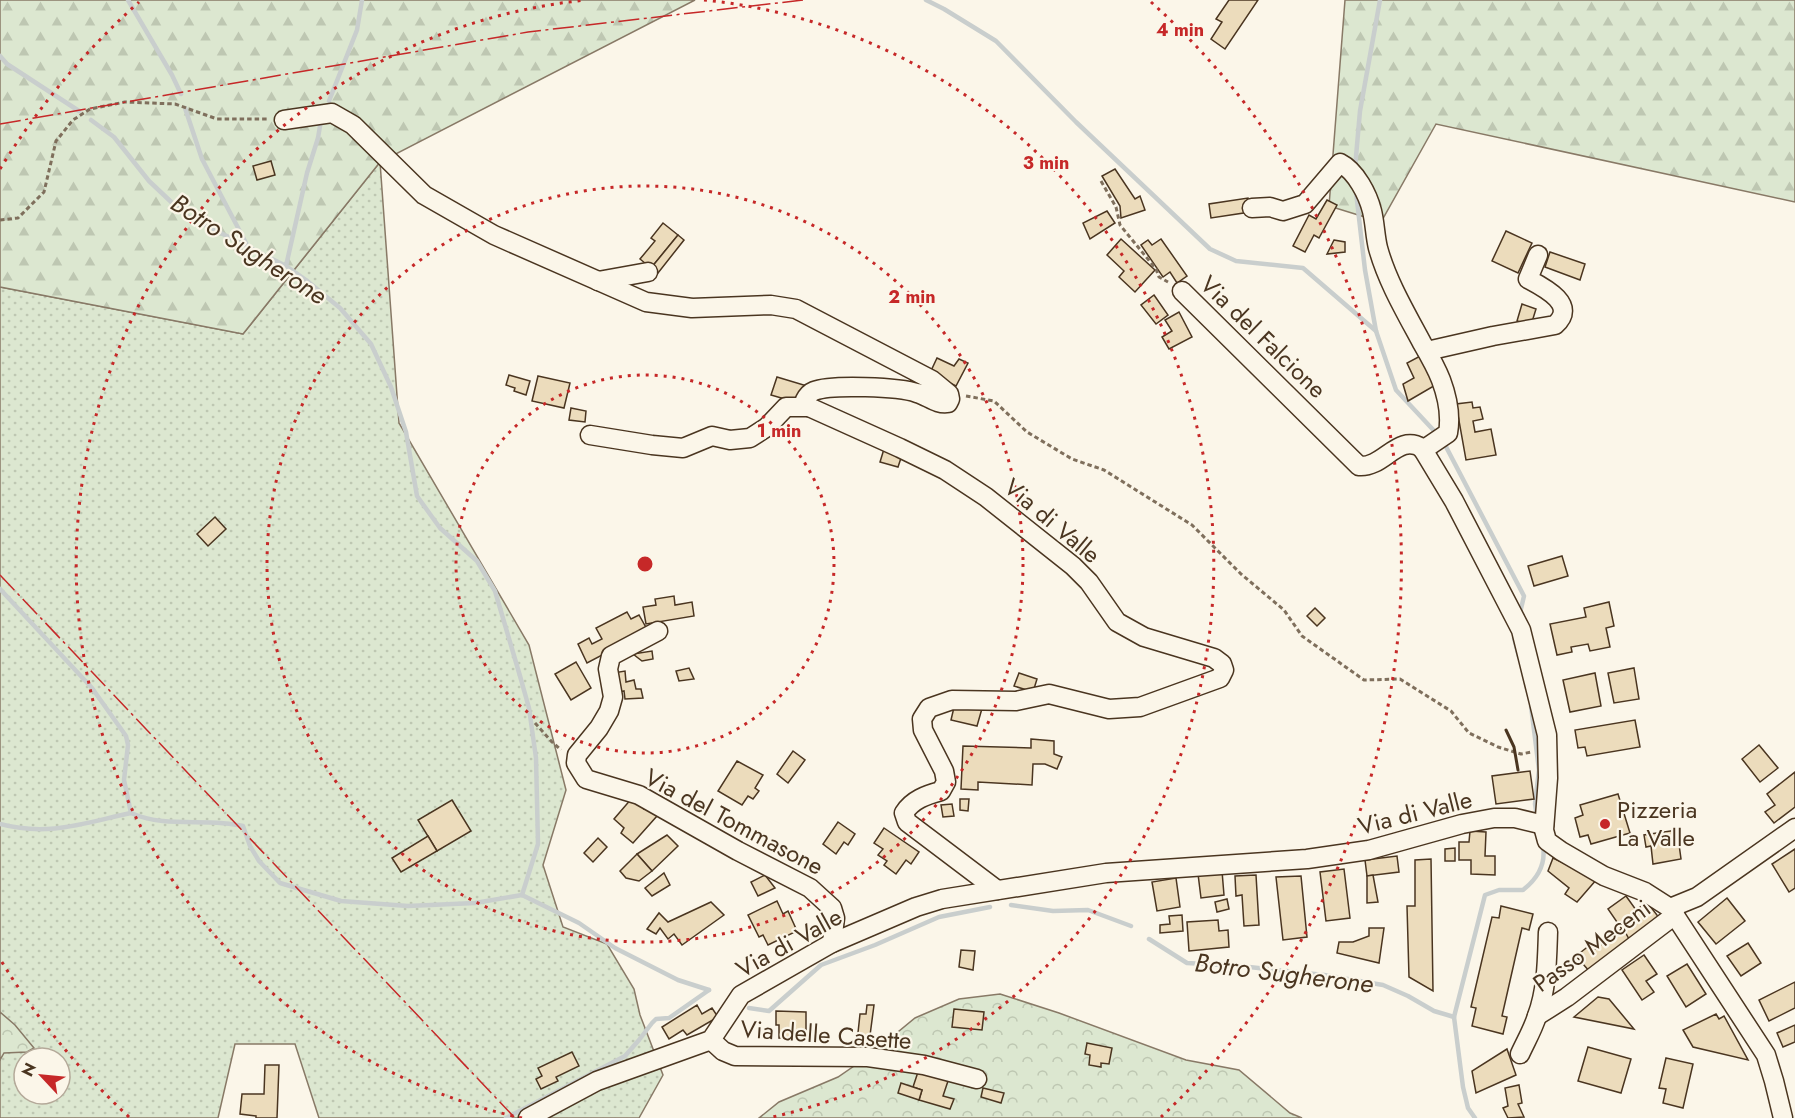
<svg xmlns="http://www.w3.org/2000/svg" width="1795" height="1118" viewBox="0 0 1795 1118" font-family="Jost,sans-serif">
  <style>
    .grass { fill: url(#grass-dots); stroke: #887966; stroke-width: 1.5; fill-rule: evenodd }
    .forest { fill: url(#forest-firs); stroke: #887966; stroke-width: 1.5 }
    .park { fill: url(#park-crowns); stroke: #887966; stroke-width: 1.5 }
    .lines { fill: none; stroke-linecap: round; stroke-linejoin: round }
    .stream { stroke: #c9cecd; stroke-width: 4.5 }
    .building { fill: #ecdcbc; stroke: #4a3520; stroke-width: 1.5 }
    .minor-casing { stroke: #4a3520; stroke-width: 21 }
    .path { stroke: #7f6f5c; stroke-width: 3; stroke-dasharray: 4.5 3; stroke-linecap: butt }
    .minor { stroke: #fbf6e9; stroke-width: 18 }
    .wall { stroke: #4a3520; stroke-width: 3 }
    .power { stroke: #c62828; stroke-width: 1.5; stroke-dasharray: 21 4.5 3 4.5; stroke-linecap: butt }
    .ring { fill: none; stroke: #c62828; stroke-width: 3; stroke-dasharray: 3 6 }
    .poi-dot { fill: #c62828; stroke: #fbf6e9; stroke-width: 2 }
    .labels { text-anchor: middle; stroke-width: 4.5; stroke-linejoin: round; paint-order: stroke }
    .street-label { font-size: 24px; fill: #4a3520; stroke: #fbf6e9 }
    .poi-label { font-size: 24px; fill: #4a3520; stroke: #fbf6e9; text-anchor: start }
    .water-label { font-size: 26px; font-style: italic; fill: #4a3520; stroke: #fbf6e9 }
    .centre { fill: #c62828; stroke: #fbf6e9; stroke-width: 3 }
    .ring-label { font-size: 18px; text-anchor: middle; font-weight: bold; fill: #c62828; stroke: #fbf6e9; stroke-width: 4.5; stroke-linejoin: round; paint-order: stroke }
  </style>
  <defs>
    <pattern id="grass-dots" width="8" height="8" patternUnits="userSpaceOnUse" patternTransform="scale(1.5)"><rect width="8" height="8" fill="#dce7d0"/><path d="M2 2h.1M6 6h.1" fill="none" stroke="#bec7b2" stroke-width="1.8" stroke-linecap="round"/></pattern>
    <pattern id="forest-firs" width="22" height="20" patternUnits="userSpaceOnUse" patternTransform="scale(1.5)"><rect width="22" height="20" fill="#dce7d0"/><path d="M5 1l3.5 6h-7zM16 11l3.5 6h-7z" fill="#bec7b2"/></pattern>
    <pattern id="park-crowns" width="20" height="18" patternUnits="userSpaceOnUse" patternTransform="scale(1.5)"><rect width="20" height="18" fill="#dce7d0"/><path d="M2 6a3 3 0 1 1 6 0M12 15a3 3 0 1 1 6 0" fill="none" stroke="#bec7b2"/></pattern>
  </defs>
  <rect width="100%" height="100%" fill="#fbf6e9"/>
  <path class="grass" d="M380,162L399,423L529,645L566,790L543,865L563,927L607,944L634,989L640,1015L663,1075L639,1118H319L295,1044H235L218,1118H0V287L243,334ZM24,1058H60V1094H24Z"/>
  <g class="forest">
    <polygon points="0,0 695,0 380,162 243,334 0,287"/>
    <polygon points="1345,0 1795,0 1795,202 1436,124 1381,222 1329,206"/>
  </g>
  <g class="park">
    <polygon points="1000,994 1059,1013 1186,1060 1239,1070 1290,1113 1302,1118 759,1118 779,1102 838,1077 870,1055 915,1018 959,999"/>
    <polygon points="0,1012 15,1025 34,1048 27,1052 4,1053 0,1060"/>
  </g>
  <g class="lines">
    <g class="stream">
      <polyline points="128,0 172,75 181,94"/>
      <polyline points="926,0 944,9 996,41 1076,122 1210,249 1236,261 1303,268 1376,331"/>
      <polyline points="0,56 7,64 79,111"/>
      <polyline points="329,101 357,30 362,0"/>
      <polyline points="185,108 202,159 247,245"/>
      <polyline points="91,120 114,137 149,181 185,215 286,266 306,280 340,308 371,344 391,387 406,432 417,496 440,528 477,561 495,591 520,676 529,708 536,758 538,844 522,895"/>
      <polyline points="1355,168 1360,111 1380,0"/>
      <polyline points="1356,192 1365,270 1376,331 1396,390 1438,435"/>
      <polyline points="286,266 307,173 318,138 321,120"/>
      <polyline points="1443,441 1524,596 1520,613"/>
      <polyline points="0,589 92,688 126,736 128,745 124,780 131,813"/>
      <polyline points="1515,633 1514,638 1519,657"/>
      <polyline points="1531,706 1539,770 1535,804 1537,817"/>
      <path d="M0,824C48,837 84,823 131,813C167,829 207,817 243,826L250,846L259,861L280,883L341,901L408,906L475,903L522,895"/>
      <polyline points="522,895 579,923 615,948 678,980 709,990"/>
      <polyline points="1011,905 1053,911 1088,910 1131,926"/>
      <polyline points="1149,939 1187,963 1240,966 1324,975 1383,985 1408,996 1434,1011 1454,1017"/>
      <polyline points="749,1008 769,1011 821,965 875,945 939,917 990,907"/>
      <polyline points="506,1118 625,1056 639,1040 652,1023 656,1019 669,1018 709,990"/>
      <path d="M1475,1118L1468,1108L1463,1087L1454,1017L1485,895L1499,890H1523C1537,879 1546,864 1543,846"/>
    </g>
  </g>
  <g class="building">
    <polygon points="1229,0 1258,0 1225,49 1211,39 1222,22 1216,19"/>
    <polygon points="271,161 275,175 257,180 253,166"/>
    <polygon points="1115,169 1135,199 1140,196 1145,210 1121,218 1120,206 1102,176"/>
    <polygon points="1248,198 1250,212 1211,218 1209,204"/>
    <polygon points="1327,200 1337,205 1319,238 1314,235 1305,252 1293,246 1309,215 1316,219"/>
    <polygon points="1107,211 1115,223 1090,239 1083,223"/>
    <polygon points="663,223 678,235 651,268 640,259 655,241 651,238"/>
    <polygon points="1506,231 1532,243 1518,273 1492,261"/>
    <polygon points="678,235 684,240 658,273 651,268"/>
    <polygon points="1121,239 1155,270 1135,292 1119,277 1124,271 1107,255"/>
    <polygon points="1161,239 1187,276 1177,283 1170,272 1163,277 1141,245 1148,240 1152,245"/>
    <polygon points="1334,240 1345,242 1345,252 1327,254"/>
    <polygon points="1550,252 1585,264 1580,280 1545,267"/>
    <polygon points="1154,295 1168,315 1156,324 1141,305"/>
    <polygon points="1522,304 1536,309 1531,325 1517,321"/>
    <polygon points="1179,312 1192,337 1169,349 1162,337 1172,331 1165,320"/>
    <polygon points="1424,354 1439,383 1408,401 1403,384 1414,378 1407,363"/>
    <polygon points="937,358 954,366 959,359 968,363 956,386 930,373"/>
    <polygon points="509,375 530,381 526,395 514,391 515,388 506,385"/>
    <polygon points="538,376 570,383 564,408 532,401"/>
    <polygon points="777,377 807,386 802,404 771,395"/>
    <polygon points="1472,402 1473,408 1480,407 1483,419 1473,421 1475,432 1491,429 1496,455 1466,460 1456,404"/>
    <polygon points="571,408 586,411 585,422 569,420"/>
    <polygon points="884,449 902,455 898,467 880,462"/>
    <polygon points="215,517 226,529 208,546 197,534"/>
    <polygon points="1562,556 1568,576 1534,586 1528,566"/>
    <polygon points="674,596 675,605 692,602 694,616 646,624 643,607 656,605 655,599"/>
    <polygon points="1609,602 1614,626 1606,628 1610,647 1590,651 1588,644 1571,647 1572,652 1557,655 1550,624 1586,617 1584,608"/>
    <polygon points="1315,608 1325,618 1317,626 1307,616"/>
    <polygon points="627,612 631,619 639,615 648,631 587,663 578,644 589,638 592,644 602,639 596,628"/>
    <polygon points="652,651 653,659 642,661 633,654"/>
    <polygon points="576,662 591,688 571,700 555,674"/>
    <polygon points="689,668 694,679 679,681 676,671"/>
    <polygon points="1634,668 1639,699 1614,703 1608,673"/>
    <polygon points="625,671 626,682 634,680 636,689 641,689 643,698 625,699 624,691 619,692 613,673"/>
    <polygon points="1019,673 1037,679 1033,692 1014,686"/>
    <polygon points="1595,673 1601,706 1570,712 1563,680"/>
    <polygon points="955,703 983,705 977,726 951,720"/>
    <polygon points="1635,720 1640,747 1587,756 1585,747 1578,748 1575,730"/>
    <polygon points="1031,739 1054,741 1054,754 1062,757 1057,769 1045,764 1033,764 1032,785 978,782 978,790 961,789 963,746 1031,748"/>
    <polygon points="1759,745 1778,768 1760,782 1742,759"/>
    <polygon points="793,751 805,760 788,783 777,774"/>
    <polygon points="737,761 763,775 755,788 759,791 753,799 748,796 742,805 718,791"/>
    <polygon points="1530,771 1534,799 1496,804 1492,776"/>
    <polygon points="1795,772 1795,807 1774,823 1765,812 1775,805 1767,794"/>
    <polygon points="1618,794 1630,833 1591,844 1588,835 1580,837 1575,818 1583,815 1580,805"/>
    <polygon points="632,798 644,809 647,807 657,816 633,843 621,833 624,828 614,819"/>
    <polygon points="960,799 969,799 968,811 960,810"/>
    <polygon points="452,800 471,831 437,851 418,820"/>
    <polygon points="952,804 954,816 943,817 941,805"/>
    <polygon points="838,822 855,834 848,845 844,842 836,854 823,844"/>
    <polygon points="884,828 919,852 911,864 906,860 896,874 884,865 887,861 878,855 883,849 874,843"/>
    <polygon points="1677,830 1681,859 1653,864 1651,846 1646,847 1644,835"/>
    <polygon points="1470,831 1486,832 1485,856 1495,856 1495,875 1471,874 1471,860 1459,860 1459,842 1469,842"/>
    <polygon points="667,835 678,846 652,871 637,854"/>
    <polygon points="428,836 437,851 401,872 392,858"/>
    <polygon points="598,838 607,847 593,862 584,853"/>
    <polygon points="1455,848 1455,861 1445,861 1445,849"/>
    <polygon points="1795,849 1795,888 1789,892 1772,864"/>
    <polygon points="637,854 652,871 639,881 626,878 620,871"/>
    <polygon points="1397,856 1399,872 1367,876 1365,860"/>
    <polygon points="1553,858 1597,879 1577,902 1565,894 1569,888 1548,871"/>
    <polygon points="1431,859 1433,991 1409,977 1407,906 1415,906 1415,860"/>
    <polygon points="1344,869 1350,918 1326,921 1320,872"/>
    <polygon points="1222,871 1224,895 1201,898 1198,874"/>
    <polygon points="664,873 670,885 652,896 645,888"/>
    <polygon points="765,875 775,888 758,896 751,882"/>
    <polygon points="1256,875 1259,925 1244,926 1242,895 1236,896 1235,876"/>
    <polygon points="1373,875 1378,902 1367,903 1367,876"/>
    <polygon points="1301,876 1307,937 1283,940 1276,877"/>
    <polygon points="1176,878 1180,907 1157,911 1152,882"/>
    <polygon points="1626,896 1636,910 1647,902 1660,919 1630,941 1608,909"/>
    <polygon points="1727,898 1745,921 1716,944 1698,922"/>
    <polygon points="1227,899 1229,909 1217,912 1215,902"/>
    <polygon points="777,901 783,914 788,911 797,931 768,945 763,935 759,937 748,915"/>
    <polygon points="711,902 724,915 682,945 674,934 668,939 660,928 656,934 647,929 659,913 668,922"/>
    <polygon points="1501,906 1533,914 1529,930 1522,928 1502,1016 1507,1017 1503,1034 1472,1026 1476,1008 1471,1007 1492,917 1499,918"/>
    <polygon points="1182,915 1183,931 1160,933 1160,925 1170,924 1169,916"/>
    <polygon points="1218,920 1219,931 1228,930 1229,947 1189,951 1187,922"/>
    <polygon points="1369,928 1384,928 1379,963 1337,953 1339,942 1353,942 1369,936"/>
    <polygon points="1623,928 1630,941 1590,972 1576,956 1590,945 1594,950"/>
    <polygon points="1748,943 1761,963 1741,976 1727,956"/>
    <polygon points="961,950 975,951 973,970 959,967"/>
    <polygon points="1644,955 1657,974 1646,981 1654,992 1642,1000 1622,970"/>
    <polygon points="1687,964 1706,994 1686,1007 1667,976"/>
    <polygon points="1795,982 1795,1008 1769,1021 1759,1000"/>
    <polygon points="1598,997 1609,999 1634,1029 1574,1017"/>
    <polygon points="697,1005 702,1014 712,1008 718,1017 687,1035 683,1030 669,1039 662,1027"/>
    <polygon points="867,1005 874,1005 869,1043 857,1042 860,1014 866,1014"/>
    <polygon points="954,1009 984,1012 982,1030 952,1027"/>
    <polygon points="776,1011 806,1012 806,1039 779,1038 779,1025 776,1025"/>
    <polygon points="1716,1014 1719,1019 1724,1016 1748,1060 1693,1047 1683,1030"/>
    <polygon points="1795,1025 1795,1042 1783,1047 1777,1033"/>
    <polygon points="1087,1043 1112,1048 1109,1064 1101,1063 1101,1067 1089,1065 1090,1055 1085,1054"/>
    <polygon points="1588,1047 1631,1059 1621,1093 1578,1081"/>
    <polygon points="1507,1049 1516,1075 1476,1093 1472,1071"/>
    <polygon points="572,1052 579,1066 556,1077 558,1081 541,1089 536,1079 542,1076 538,1068"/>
    <polygon points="1666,1058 1693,1064 1683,1108 1663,1103 1666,1089 1659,1088"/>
    <polygon points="265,1065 279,1065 277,1118 256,1118 256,1116 240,1114 242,1094 264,1094"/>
    <polygon points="919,1069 949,1078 943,1096 954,1099 950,1109 919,1100 922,1090 913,1087"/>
    <polygon points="901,1083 922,1090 919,1100 898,1093"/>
    <polygon points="1519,1085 1522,1103 1518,1104 1524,1117 1508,1118 1503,1108 1508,1106 1505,1088"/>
    <polygon points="983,1088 1004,1093 1001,1103 981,1097"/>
  </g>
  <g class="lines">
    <g class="minor-casing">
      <g id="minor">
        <path d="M284,120L332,113L353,125L424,195L494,235L646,302L692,308L771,305L796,309L932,380L949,394L950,399L948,403C937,405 928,396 917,393C900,387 831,384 814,391C809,393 807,396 805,400L809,407L900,448L945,470L986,497L1073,566L1089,582L1117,622L1144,637L1214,658L1222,664L1224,670L1220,678L1140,707L1109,709L1049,694L1016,701L952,700L929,708L922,719L923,730L944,771L946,782L941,791C926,795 912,800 904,813L907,822L997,890"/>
        <path d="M1252,208L1270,207L1283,211L1305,204L1340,163C1356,171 1368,195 1372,211C1375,223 1375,236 1378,248C1387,281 1406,313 1422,343C1429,355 1436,367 1441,380C1447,396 1451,416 1448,433L1423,450"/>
        <polyline points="598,281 648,272"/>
        <path d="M1182,291L1359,466C1384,468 1398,433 1422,448L1454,501L1521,630L1547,735L1548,778L1544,830L1547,841L1561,851L1604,876L1645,892L1670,908L1766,1055L1774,1081L1783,1118"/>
        <path d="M1427,351L1493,336L1555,325C1578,305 1545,288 1528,279L1538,255"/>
        <polyline points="590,435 652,445 683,448 712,436 730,440 750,438 767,427 786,407 809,407"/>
        <polyline points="658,631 611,656 608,669 613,697 609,711 599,728 577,755 576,763 586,779 639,795 738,851 810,888 832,908 835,918 832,943"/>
        <polyline points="1670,908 1697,897 1795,828"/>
        <polyline points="1537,1016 1567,997 1675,915"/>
        <polyline points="711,1040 723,1051 735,1056 868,1057 924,1065 977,1079"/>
        <path d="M1520,1054C1526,1041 1533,1029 1537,1016C1547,989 1547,960 1548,932"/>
        <polyline points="528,1118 597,1081 711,1040 741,995 832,943 916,907 942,899 1106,873 1307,859 1369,850 1462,824 1494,818 1515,818 1544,825"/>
      </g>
    </g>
    <g class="path">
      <polyline points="1101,181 1116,207 1120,225 1156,269 1159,277 1168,282"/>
      <polyline points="0,220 18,218 44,192 56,141 73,120 90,109 125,102 175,104 217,119 269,119"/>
      <polyline points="966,396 994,401 1027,432 1072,459 1104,470 1192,525 1241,574 1284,610 1302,636 1364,680 1400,679 1451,711 1469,733 1498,747 1521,754 1532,752"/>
      <polyline points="535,723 552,742 561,750"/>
    </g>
    <use href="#minor" class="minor"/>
    <polyline class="wall" points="1506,730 1514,747 1518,770"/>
    <g class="power">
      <polyline points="0,124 528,32 803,0"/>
      <polyline points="0,575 515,1118"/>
    </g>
  </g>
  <g class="ring">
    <circle cx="645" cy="564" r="189"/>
    <circle cx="645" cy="564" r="378"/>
    <path d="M522 1118A567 567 0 0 1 586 0M704 0A567 567 0 0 1 768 1118"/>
    <path d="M129 1117A756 756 0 0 1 0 959M0 169A756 756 0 0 1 139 2M1151 2A756 756 0 0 1 1161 1117"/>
  </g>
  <circle class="poi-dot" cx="1605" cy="824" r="6"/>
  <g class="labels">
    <g class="street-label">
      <text transform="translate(1263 337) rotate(44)" y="8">Via del Falcione</text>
      <text transform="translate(1052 521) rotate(40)" y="8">Via di Valle</text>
      <text transform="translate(1415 813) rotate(-14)" y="8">Via di Valle</text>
      <text transform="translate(734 822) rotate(28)" y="8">Via del Tommasone</text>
      <text transform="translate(789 943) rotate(-29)" y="8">Via di Valle</text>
      <text transform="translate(1592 946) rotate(-36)" y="8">Passo Meceni</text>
      <text transform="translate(826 1035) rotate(4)" y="8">Via delle Casette</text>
    </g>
    <g class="poi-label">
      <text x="1617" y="818">Pizzeria<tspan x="1617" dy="28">La Valle</tspan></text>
    </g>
    <g class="water-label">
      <text transform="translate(249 249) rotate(33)" y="9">Botro Sugherone</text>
      <text transform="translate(1284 973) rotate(7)" y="9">Botro Sugherone</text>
    </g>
  </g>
  <circle cx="645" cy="564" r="9" class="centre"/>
  <g class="ring-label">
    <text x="1180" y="36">4 min</text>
    <text x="1046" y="169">3 min</text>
    <text x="912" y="303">2 min</text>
    <text x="779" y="437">1 min</text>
  </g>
  <g transform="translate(42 1076) rotate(296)"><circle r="28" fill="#fbf6e9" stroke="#b4a999" stroke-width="1.5"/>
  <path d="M0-4.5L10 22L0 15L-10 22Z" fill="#c62828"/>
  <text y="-9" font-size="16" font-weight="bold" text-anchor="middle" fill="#4a3520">N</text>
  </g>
</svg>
